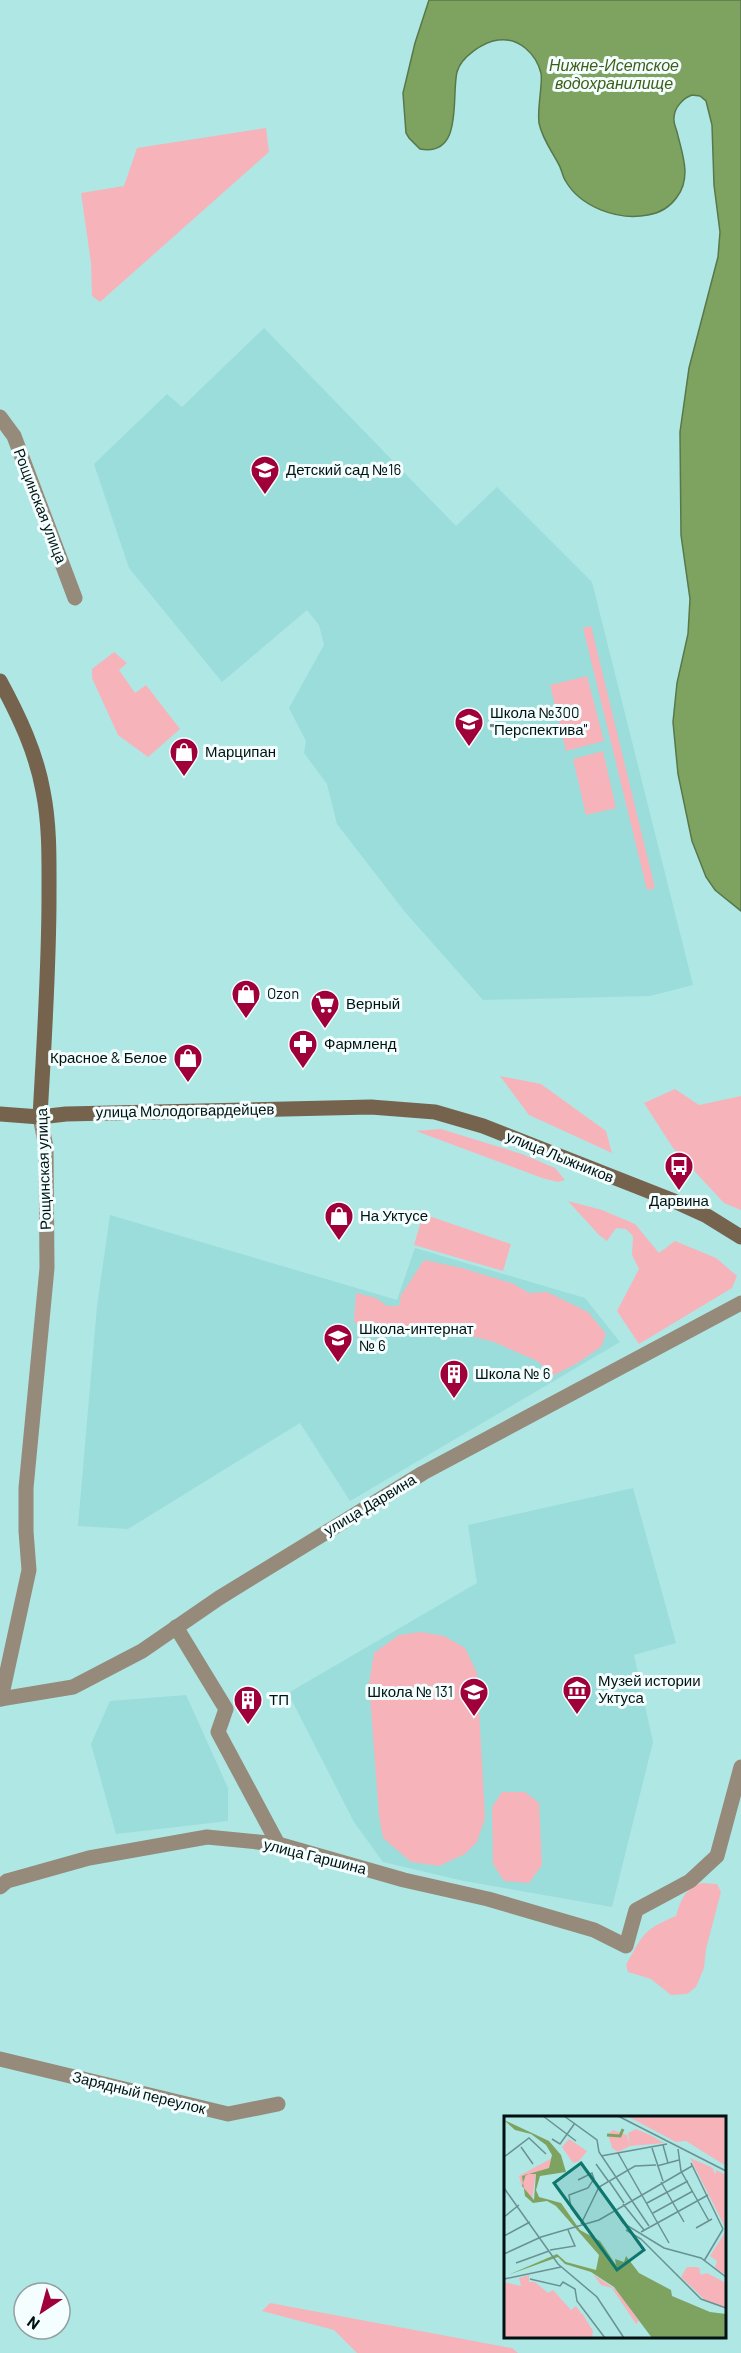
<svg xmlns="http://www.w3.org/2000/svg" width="741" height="2353" viewBox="0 0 741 2353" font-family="Barlow,sans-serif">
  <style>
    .built { fill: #9addda }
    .green { fill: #f6b4ba }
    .water { fill: #7ea361; stroke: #587849; stroke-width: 1.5 }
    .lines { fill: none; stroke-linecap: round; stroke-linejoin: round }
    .street { stroke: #968a7b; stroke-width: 15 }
    .secondary { stroke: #75634e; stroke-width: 15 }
    .labels { text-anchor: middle; stroke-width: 6; stroke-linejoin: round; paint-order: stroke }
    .poi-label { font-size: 15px; fill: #001312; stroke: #f4fefe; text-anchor: start }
    .street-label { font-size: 15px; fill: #001312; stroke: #f4fefe }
    .water-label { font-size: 16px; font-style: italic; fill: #3c5e19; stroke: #f4fefe }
    .inset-river { fill: none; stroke: #7ea361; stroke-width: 3 }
    .inset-road { fill: none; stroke: #699291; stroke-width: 1.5 }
    .view { fill: #0f766e; fill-opacity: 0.15; stroke: #0f766e; stroke-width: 3 }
    .inset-edge { fill: none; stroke: #001312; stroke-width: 3 }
  </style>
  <rect width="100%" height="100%" fill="#afe7e5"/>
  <g class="built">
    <polygon points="264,328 456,526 497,487 592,582 693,985 650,996 483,1000 405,912 337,824 327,784 304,753 306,741 289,708 324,645 319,625 307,610 222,682 129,568 94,464 167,394 182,407"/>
    <polygon points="110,1215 397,1300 415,1248 585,1298 620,1342 350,1501 300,1423 128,1529 78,1526 97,1306"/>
    <polygon points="633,1488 676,1643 634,1655 653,1742 612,1907 464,1881 383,1862 354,1822 288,1693 477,1583 468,1525"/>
    <polygon points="186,1695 228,1788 228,1821 116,1834 91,1744 110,1701"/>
  </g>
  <g class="green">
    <polygon points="266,128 269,152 100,302 92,296 91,263 81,193 124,186 137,148"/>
    <polygon points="591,626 655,888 647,890 583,628"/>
    <polygon points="114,652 127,663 119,670 135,693 146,685 180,729 148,757 118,735 92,678 92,669"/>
    <polygon points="587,676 604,741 566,751 550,685"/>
    <polygon points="603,751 616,808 586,815 573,759"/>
    <polygon points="500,1076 541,1084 606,1131 612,1153 529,1115"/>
    <polygon points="675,1089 699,1105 741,1096 741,1210 724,1203 673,1148 644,1103"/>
    <polygon points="441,1129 522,1154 555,1168 565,1180 558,1182 542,1178 416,1131"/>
    <polygon points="568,1201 602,1210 635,1224 659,1253 675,1241 716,1258 737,1276 732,1288 639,1344 617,1311 639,1269 632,1255 633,1236 626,1229 616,1228 607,1241 599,1235"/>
    <polygon points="423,1214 511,1244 503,1271 414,1245"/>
    <polygon points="424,1260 462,1268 514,1284 529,1293 547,1292 588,1312 606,1334 601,1347 576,1364 554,1375 537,1361 494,1342 467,1335 423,1335 412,1332 377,1332 359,1329 354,1320 356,1293 376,1298 387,1306 399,1306 401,1295"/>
    <polygon points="421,1632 444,1636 465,1648 477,1673 485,1818 477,1842 465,1854 439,1866 411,1862 383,1838 379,1816 369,1683 374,1653 399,1635"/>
    <polygon points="502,1792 525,1792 539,1803 542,1865 529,1883 504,1881 493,1864 492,1807"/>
    <path d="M702,1883L717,1884L721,1892L706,1949L704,1968L696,1987L687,1994L671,1995L651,1979L628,1972L626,1965C643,1935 642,1930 676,1916C681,1900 685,1888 702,1883Z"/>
    <polygon points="270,2303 512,2348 518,2353 357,2353 334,2330 262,2311"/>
  </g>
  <path class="water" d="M429,0H741V911L715,890L706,877L692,841L678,774L673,722L677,683L688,634L690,599L681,535L680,432L689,368L718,257L720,232L714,185L712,125L706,101L700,96L692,95C683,98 674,108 674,118C673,122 676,128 677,132C682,153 692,177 677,197C670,207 660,213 648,215C618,221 580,207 565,180C562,175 562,169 558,163C551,150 542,138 539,123C537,108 543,83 541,73C536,54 519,37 498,40C483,42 461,57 457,72C451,96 464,157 420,149L409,138L406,133L403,93L415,43Z"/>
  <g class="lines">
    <g class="street">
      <polyline points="0,417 14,436 75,598"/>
      <polyline points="176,1627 226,1709 218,1732 278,1844"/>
      <polyline points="0,1699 73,1687 142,1651 219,1598 423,1473 741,1303"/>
      <polyline points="1,1699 29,1570 26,1531 26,1488 47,1268 46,1147 40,1117"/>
      <polyline points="0,1887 7,1881 89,1858 207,1837 278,1844 404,1880 488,1899 594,1930 626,1946 636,1910 690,1881 717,1856 741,1767"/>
      <polyline points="0,2059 228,2114 278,2104"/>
    </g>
    <g class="secondary">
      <path d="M0,681C19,716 36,752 43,791C50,826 49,861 49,897C49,970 44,1043 40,1117"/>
      <polyline points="0,1114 40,1117 66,1114 371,1107 435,1112 483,1126 674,1201 707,1216 741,1237"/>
    </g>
  </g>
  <defs>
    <g id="school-pin" transform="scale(1.5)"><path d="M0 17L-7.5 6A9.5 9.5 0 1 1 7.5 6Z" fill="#a00039" stroke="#f4fefe"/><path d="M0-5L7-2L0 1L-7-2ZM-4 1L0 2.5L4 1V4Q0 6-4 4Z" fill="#fff"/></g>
    <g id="shop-pin" transform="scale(1.5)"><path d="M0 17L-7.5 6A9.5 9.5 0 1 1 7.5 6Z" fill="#a00039" stroke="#f4fefe"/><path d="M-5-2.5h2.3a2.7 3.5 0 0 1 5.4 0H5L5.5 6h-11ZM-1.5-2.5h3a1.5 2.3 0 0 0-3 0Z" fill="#fff"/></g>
    <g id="supermarket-pin" transform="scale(1.5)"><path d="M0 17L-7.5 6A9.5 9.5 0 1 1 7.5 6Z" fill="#a00039" stroke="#f4fefe"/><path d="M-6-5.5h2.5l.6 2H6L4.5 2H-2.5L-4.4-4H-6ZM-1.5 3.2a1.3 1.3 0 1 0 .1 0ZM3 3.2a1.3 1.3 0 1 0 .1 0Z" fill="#fff"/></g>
    <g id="pharmacy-pin" transform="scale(1.5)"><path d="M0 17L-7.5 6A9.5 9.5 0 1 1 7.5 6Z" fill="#a00039" stroke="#f4fefe"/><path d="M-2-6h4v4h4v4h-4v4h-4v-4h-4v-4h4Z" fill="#fff"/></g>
    <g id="bus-pin" transform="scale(1.5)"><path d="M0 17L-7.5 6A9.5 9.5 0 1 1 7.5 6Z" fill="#a00039" stroke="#f4fefe"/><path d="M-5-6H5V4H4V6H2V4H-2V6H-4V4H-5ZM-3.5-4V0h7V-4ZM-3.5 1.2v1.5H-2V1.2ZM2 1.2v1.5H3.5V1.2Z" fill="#fff"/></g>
    <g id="building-pin" transform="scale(1.5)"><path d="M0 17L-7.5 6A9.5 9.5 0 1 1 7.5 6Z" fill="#a00039" stroke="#f4fefe"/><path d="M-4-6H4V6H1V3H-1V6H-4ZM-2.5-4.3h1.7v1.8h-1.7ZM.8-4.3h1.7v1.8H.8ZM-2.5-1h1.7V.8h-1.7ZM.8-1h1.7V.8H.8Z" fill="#fff"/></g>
    <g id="museum-pin" transform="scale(1.5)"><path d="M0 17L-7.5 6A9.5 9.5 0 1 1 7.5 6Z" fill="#a00039" stroke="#f4fefe"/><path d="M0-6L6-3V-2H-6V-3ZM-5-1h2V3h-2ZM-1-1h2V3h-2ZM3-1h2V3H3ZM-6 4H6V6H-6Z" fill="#fff"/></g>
  </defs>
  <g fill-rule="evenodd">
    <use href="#school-pin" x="265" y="470"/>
    <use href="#school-pin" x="469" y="722"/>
    <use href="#shop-pin" x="184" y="752"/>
    <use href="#shop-pin" x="246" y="994"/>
    <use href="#supermarket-pin" x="325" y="1004"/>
    <use href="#pharmacy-pin" x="303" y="1044"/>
    <use href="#shop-pin" x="188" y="1058"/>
    <use href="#bus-pin" x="679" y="1166"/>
    <use href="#shop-pin" x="339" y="1216"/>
    <use href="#school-pin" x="338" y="1338"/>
    <use href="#building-pin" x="454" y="1374"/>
    <use href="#museum-pin" x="577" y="1690"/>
    <use href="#school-pin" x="474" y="1692"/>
    <use href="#building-pin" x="248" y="1700"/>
  </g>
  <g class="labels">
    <g class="poi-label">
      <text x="286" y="475">Детский сад №16</text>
      <text x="490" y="718">Школа №300<tspan x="490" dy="17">"Перспектива"</tspan></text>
      <text x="205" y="757">Марципан</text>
      <text x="267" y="999">Ozon</text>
      <text x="346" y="1009">Верный</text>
      <text x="324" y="1049">Фармленд</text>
      <text x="167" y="1063" text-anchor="end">Красное &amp; Белое</text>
      <text x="679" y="1206" text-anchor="middle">Дарвина</text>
      <text x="360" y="1221">На Уктусе</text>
      <text x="359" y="1334">Школа-интернат<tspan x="359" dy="17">№ 6</tspan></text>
      <text x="475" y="1379">Школа № 6</text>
      <text x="598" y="1686">Музей истории<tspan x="598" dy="17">Уктуса</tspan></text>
      <text x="453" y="1697" text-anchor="end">Школа № 131</text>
      <text x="269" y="1705">ТП</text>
    </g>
    <g class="street-label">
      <text transform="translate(40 506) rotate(69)" y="5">Рощинская улица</text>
      <text transform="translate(185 1111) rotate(-1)" y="5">улица Молодогвардейцев</text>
      <text transform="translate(560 1157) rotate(22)" y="5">улица Лыжников</text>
      <text transform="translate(44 1169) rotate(-92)" y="5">Рощинская улица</text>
      <text transform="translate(370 1505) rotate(-31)" y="5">улица Дарвина</text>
      <text transform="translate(315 1857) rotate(14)" y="5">улица Гаршина</text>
      <text transform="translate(139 2093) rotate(14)" y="5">Зарядный переулок</text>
    </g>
    <g class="water-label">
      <text x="614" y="71">Нижне-Исетское<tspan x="614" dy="18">водохранилище</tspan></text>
    </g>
  </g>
  <g transform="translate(504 2116)">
    <rect width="222" height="222" fill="#afe7e5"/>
    <path d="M123,0H222V50L182,25L172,26ZM132,13L146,19L160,27L126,30L114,36L108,32L104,18L109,14L123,19L126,29L124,17ZM65,23L83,35L75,45L69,47L58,31ZM48,42L46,51L32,57L28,84L18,70L20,59L18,71L15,60ZM186,42L209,52L211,59L212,54L222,59V113ZM222,115V159L211,152L213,145L206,140ZM183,151H193L199,154L195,153L197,159L203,157L222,167V192L202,185L177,161ZM89,158L114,175L135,205L132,208L108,172L97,169ZM25,159V166H31L44,177L49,174L67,194L72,190L77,197L74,199L78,197L89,215L88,222H0V166L17,170L15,162Z" fill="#f6b4ba"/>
    <path d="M0,4L45,25L57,39L62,56L36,60L32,74L35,81L57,87L76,114L96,125L112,149L111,143L120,146L122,140L135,157L167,174L168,180L206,196L222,198V222H148L110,171L87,156L61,148L54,141L4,159L53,138L62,146L92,154L95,139L52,90L43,85L29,87L21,80L18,60L45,52L48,39L42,29L27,18L11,14ZM22,58H32L30,84L18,70Z" fill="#7ea361" fill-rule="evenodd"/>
    <path class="inset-river" d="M103,19L116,20L119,13"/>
    <path class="inset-road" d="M39,0L72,25M60,0L93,24L95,36L145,110M114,0L222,55M48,23L56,28L71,7M159,29L164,47M17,31L29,48M148,32L159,65M174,33L177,55L205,105M114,37L165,127M97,40L163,28M0,41L25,22L42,38M187,47L219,113M92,48L105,66M153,50L175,44M74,64L88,57L90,63L84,72L65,79L67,92L75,103M105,65L120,87M157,66L180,106M95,71L119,107L160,132L197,142L222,161M0,72L54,148L93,181L120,222M143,87L184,65M119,88L140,114M149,97L189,75M0,101L15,89M77,108L95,71L131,50L152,49M192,112L208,103M122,114L137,123L197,183L222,192M137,116L204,79M0,120L26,106M37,121L95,104L188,50M46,134L71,130L64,114M0,138L37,121M200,145L219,113M12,147L45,135M0,163L57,151M26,163L56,170L59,166L71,173L73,185L101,222"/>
    <path class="view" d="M77,47L140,134L113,154L50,67Z"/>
    <rect width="222" height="222" class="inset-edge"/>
  </g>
  <g transform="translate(42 2311) rotate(216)"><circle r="28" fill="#f4fefe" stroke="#92a0a0" stroke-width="1.5"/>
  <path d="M0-4.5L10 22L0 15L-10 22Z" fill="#a00039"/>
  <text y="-9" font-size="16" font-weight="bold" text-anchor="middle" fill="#001312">N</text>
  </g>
</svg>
